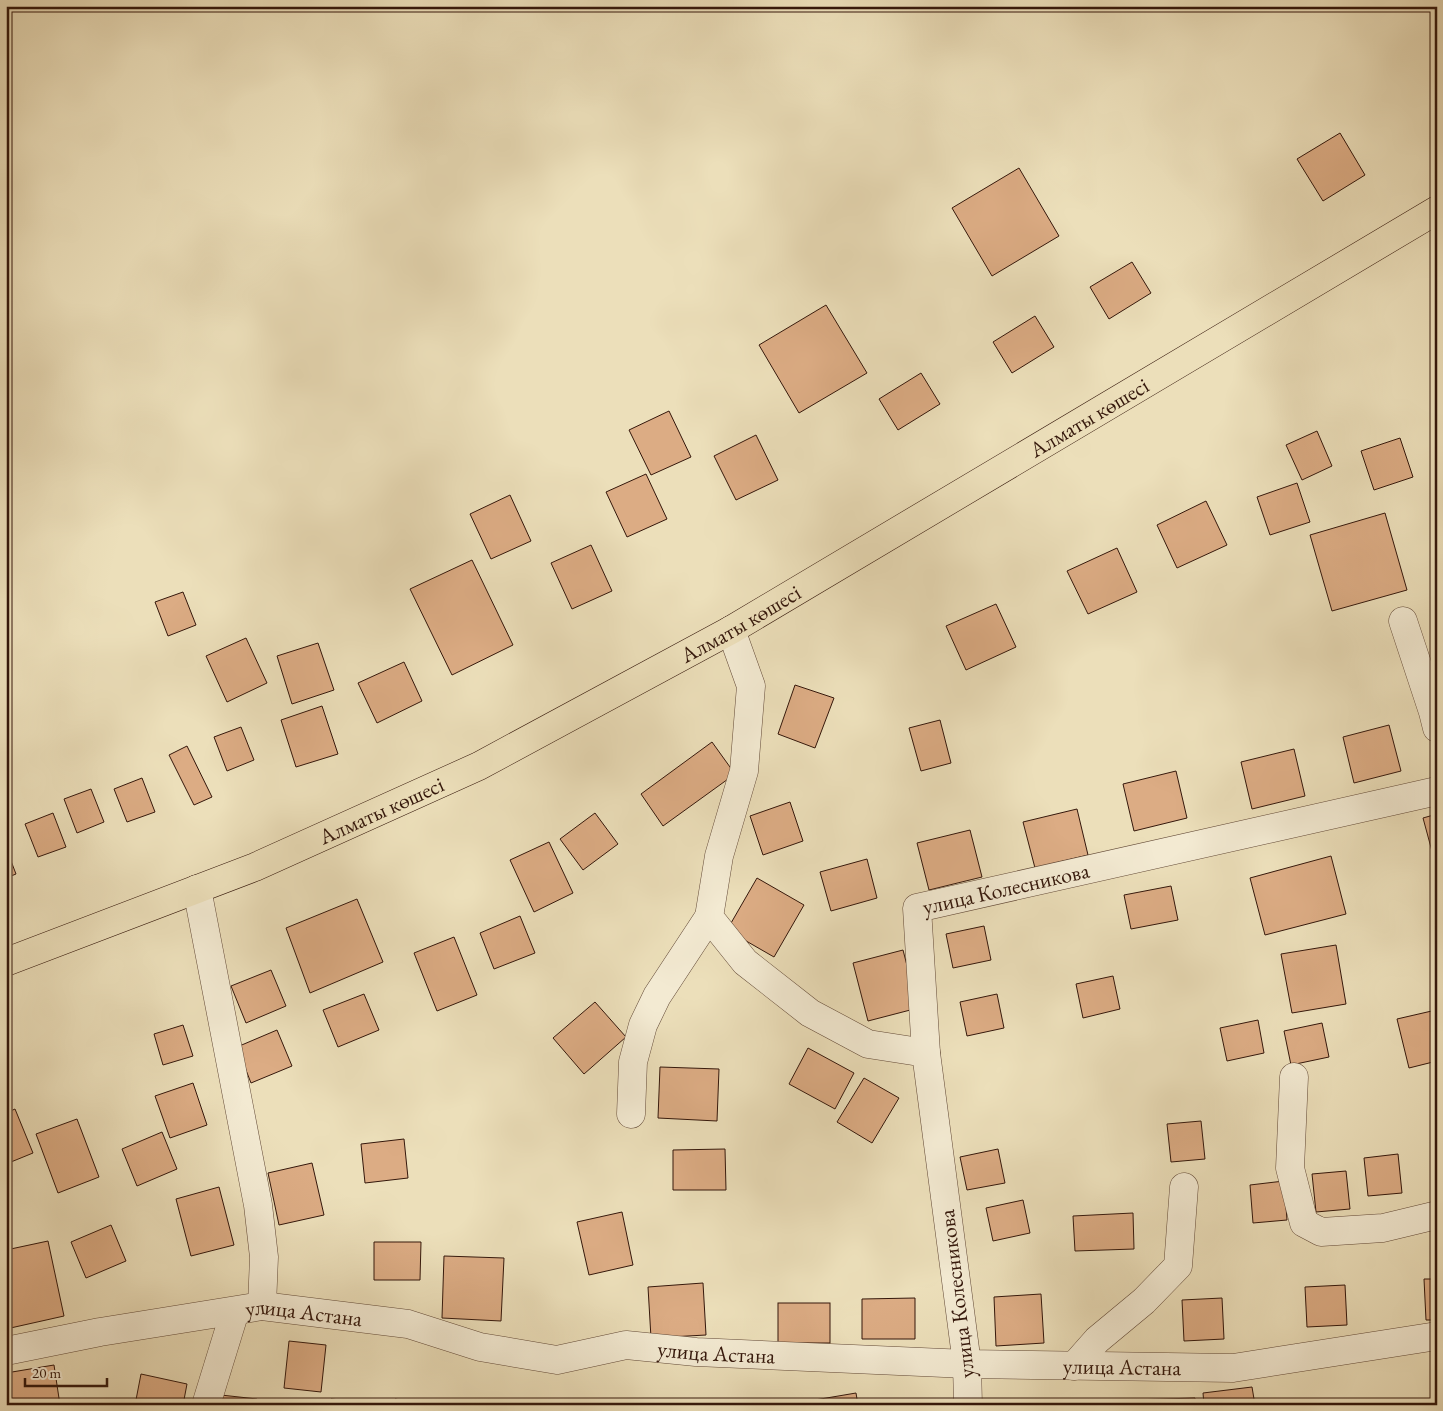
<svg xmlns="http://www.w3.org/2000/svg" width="1443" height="1411" viewBox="0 0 1443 1411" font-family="'EB Garamond',serif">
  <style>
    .building { fill: #dcac84; stroke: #34170b }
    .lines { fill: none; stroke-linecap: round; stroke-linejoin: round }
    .minor-casing { stroke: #624937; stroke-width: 29 }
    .major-casing { stroke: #34170b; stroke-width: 29 }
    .minor { stroke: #f3ead2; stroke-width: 28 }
    .major { stroke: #ecdfba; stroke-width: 28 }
    .labels { text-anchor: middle; stroke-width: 4; stroke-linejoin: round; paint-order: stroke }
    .street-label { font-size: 22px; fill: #34170b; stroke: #f3ead2 }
  </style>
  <rect width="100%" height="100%" fill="#ecdfba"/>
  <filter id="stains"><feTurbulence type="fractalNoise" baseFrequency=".004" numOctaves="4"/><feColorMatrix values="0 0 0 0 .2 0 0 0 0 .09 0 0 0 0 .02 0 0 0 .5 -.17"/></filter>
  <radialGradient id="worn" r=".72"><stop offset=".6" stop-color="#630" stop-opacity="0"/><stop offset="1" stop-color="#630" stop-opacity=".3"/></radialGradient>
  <g class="building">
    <polygon points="1340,133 1365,175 1323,201 1297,159"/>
    <polygon points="1019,168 1059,236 992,276 952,208"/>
    <polygon points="1132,262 1151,293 1109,319 1090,287"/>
    <polygon points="826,305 867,373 799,413 759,345"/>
    <polygon points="1035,316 1054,347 1012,373 993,342"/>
    <polygon points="921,373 940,404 898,430 879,399"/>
    <polygon points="669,411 691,457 651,475 629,430"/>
    <polygon points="1317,431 1332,466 1302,480 1286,445"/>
    <polygon points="756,435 778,480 736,500 714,456"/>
    <polygon points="1400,438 1413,477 1374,490 1361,451"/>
    <polygon points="646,474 667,519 627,537 606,492"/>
    <polygon points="1297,483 1310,522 1270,535 1257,497"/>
    <polygon points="510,495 531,541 491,559 470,514"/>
    <polygon points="1206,501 1227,545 1177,568 1157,525"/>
    <polygon points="1385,513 1407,590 1332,611 1310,535"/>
    <polygon points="591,545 612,591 572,609 551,563"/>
    <polygon points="1117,548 1137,592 1088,614 1067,571"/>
    <polygon points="472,560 513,645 452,675 410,589"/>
    <polygon points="183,592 196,625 168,636 155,602"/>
    <polygon points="996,604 1016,647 966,670 946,626"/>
    <polygon points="246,638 267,683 227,702 206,656"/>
    <polygon points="318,643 334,690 292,704 277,656"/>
    <polygon points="404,662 422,701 377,723 358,683"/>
    <polygon points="795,685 834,698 815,748 778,734"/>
    <polygon points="322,706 338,754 296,767 281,720"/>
    <polygon points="940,720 951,763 921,771 909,728"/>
    <polygon points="1389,725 1401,771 1354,783 1343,737"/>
    <polygon points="241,727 254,760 227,771 214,737"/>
    <polygon points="712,742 735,774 663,826 641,794"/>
    <polygon points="187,746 212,797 194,805 169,755"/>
    <polygon points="1294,749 1305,796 1252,809 1241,762"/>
    <polygon points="1176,771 1187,818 1134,831 1123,784"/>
    <polygon points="142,778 155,812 127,822 114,789"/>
    <polygon points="91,789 104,822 77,833 64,799"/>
    <polygon points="790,802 803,841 763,855 750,816"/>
    <polygon points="1077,809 1088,855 1035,868 1023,822"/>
    <polygon points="53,813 66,847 38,857 25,824"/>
    <polygon points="595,813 618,844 583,870 560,839"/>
    <polygon points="1437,814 1437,854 1433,855 1423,818"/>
    <polygon points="970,830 982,877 929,890 917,843"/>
    <polygon points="549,842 573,893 534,912 510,860"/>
    <polygon points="6,848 16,874 6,878"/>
    <polygon points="1331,856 1346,914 1265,935 1250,878"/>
    <polygon points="867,859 877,898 831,911 820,872"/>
    <polygon points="757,878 804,905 774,957 727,930"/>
    <polygon points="1171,886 1178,920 1131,929 1124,895"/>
    <polygon points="357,899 383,962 310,993 286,928"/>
    <polygon points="520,916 535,953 494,969 480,933"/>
    <polygon points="984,926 991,960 953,968 946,934"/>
    <polygon points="454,937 477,995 437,1011 414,953"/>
    <polygon points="1336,945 1346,1004 1292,1013 1281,954"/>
    <polygon points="903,950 918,1008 868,1021 853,963"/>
    <polygon points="271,970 286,1006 246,1023 231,986"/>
    <polygon points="1113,976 1120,1009 1083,1018 1076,984"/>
    <polygon points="364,994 379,1030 338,1047 323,1010"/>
    <polygon points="997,994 1004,1028 967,1036 960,1002"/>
    <polygon points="595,1002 626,1037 584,1074 553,1038"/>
    <polygon points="1436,1010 1437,1061 1409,1068 1397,1019"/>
    <polygon points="1258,1020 1264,1053 1227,1061 1220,1028"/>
    <polygon points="1322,1023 1329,1057 1291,1065 1284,1031"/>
    <polygon points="183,1025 193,1056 163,1065 154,1034"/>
    <polygon points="277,1030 292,1066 251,1083 237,1047"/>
    <polygon points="808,1048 854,1073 835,1109 789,1084"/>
    <polygon points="660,1067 719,1069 717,1121 658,1118"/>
    <polygon points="864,1078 899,1098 872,1143 837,1122"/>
    <polygon points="193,1083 207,1125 170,1138 155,1096"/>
    <polygon points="15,1109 33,1153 6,1164 6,1113"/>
    <polygon points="77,1119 99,1177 58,1193 36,1134"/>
    <polygon points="1201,1121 1205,1159 1171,1162 1167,1124"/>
    <polygon points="162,1132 177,1169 137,1186 122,1149"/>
    <polygon points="404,1139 408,1178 365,1183 361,1144"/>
    <polygon points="725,1149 726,1190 673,1190 673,1150"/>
    <polygon points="998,1149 1005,1183 967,1190 960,1157"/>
    <polygon points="1398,1154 1402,1193 1368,1196 1364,1158"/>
    <polygon points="312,1163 324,1215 279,1225 268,1173"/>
    <polygon points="1346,1171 1350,1209 1316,1212 1312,1174"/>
    <polygon points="1284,1181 1287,1220 1253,1223 1250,1185"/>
    <polygon points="219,1187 234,1245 191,1256 176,1199"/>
    <polygon points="1023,1200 1030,1233 993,1241 986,1208"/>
    <polygon points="622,1212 633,1265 589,1275 577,1222"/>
    <polygon points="1133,1213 1134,1249 1075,1251 1073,1216"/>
    <polygon points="111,1225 126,1261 86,1278 71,1242"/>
    <polygon points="48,1241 64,1316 6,1329 6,1250"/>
    <polygon points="374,1242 421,1242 420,1280 374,1280"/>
    <polygon points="444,1256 504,1258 501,1321 442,1318"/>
    <polygon points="1424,1279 1437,1279 1437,1320 1426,1320"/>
    <polygon points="703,1283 706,1335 651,1338 648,1287"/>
    <polygon points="1345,1285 1347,1325 1307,1327 1305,1287"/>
    <polygon points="1041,1294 1044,1343 996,1346 994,1297"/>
    <polygon points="915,1298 915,1339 862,1339 862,1299"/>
    <polygon points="1222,1298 1224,1339 1184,1341 1182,1300"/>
    <rect x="778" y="1303" width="52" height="40"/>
    <polygon points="289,1341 326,1345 321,1392 284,1388"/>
    <polygon points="54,1365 60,1405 9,1405 6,1388 6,1373"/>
    <polygon points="141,1374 187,1384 183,1405 135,1405"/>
    <polygon points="1252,1387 1255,1405 1204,1405 1203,1393"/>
    <polygon points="856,1393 858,1405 797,1405 797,1403"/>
    <polygon points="221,1395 257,1399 257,1405 219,1405"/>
    <polygon points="1195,1398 1195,1405 1131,1405 1131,1400"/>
    <polygon points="331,1399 368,1403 368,1405 331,1405"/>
    <polygon points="395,1399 429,1405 394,1405"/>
    <polygon points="1437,1400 1437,1405 1399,1405 1398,1404"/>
    <polygon points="1324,1401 1324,1405 1276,1405 1276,1404"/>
  </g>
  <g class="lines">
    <g class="minor-casing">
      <g id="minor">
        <polyline points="1403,621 1433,712 1437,728"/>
        <polyline points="731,630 751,686 744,771 719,856 709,917 745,962 810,1013 868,1044 926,1053"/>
        <polyline points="197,889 258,1205 264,1257 262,1306"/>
        <polyline points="1294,1077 1290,1168 1304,1223 1321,1232 1383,1228 1437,1215"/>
        <polyline points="631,1114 633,1062 643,1025 657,996 709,917"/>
        <path id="s1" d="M6,1351L100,1332L262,1306L408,1324L480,1347L557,1360L626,1345L696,1352L967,1364L1233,1368L1437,1336"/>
        <polyline points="1074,1366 1097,1340 1144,1301 1178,1266 1184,1187"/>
        <polyline points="206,1405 235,1311"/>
        <path id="s2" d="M968,1405L967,1364L926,1053L917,908L1437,791"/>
      </g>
    </g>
    <g class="major-casing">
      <g id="major">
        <path id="s3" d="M6,962L255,867L479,766L731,630L1437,210"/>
      </g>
    </g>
    <use href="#minor" class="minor"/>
    <use href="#major" class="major"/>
  </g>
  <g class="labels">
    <g class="street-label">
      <text dy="8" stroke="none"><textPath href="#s3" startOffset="1215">Алматы көшесі</textPath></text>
      <text dy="8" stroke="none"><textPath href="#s3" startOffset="810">Алматы көшесі</textPath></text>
      <text dy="8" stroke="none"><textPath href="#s3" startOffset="405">Алматы көшесі</textPath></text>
      <text dy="8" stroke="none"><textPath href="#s2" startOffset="591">улица Колесникова</textPath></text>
      <text transform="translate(956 1294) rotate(-97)" y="8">улица Колесникова</text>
      <text dy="8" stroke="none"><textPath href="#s1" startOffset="302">улица Астана</textPath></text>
      <text dy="8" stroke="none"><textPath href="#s1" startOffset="722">улица Астана</textPath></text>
      <text dy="8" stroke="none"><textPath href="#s1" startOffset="1128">улица Астана</textPath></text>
    </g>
  </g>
  <rect width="1443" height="1411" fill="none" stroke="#ecdfba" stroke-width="25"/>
  <rect x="8" y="8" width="1428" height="1396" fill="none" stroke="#34170b" stroke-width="2.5"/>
  <rect x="12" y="12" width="1418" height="1386" fill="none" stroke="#34170b"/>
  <path d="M25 1378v8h82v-8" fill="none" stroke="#34170b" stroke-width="2.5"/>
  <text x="32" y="1378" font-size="15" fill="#34170b" stroke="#f3ead2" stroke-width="4" paint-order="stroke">20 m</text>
  <rect width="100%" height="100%" filter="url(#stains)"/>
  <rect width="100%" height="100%" fill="url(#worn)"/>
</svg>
